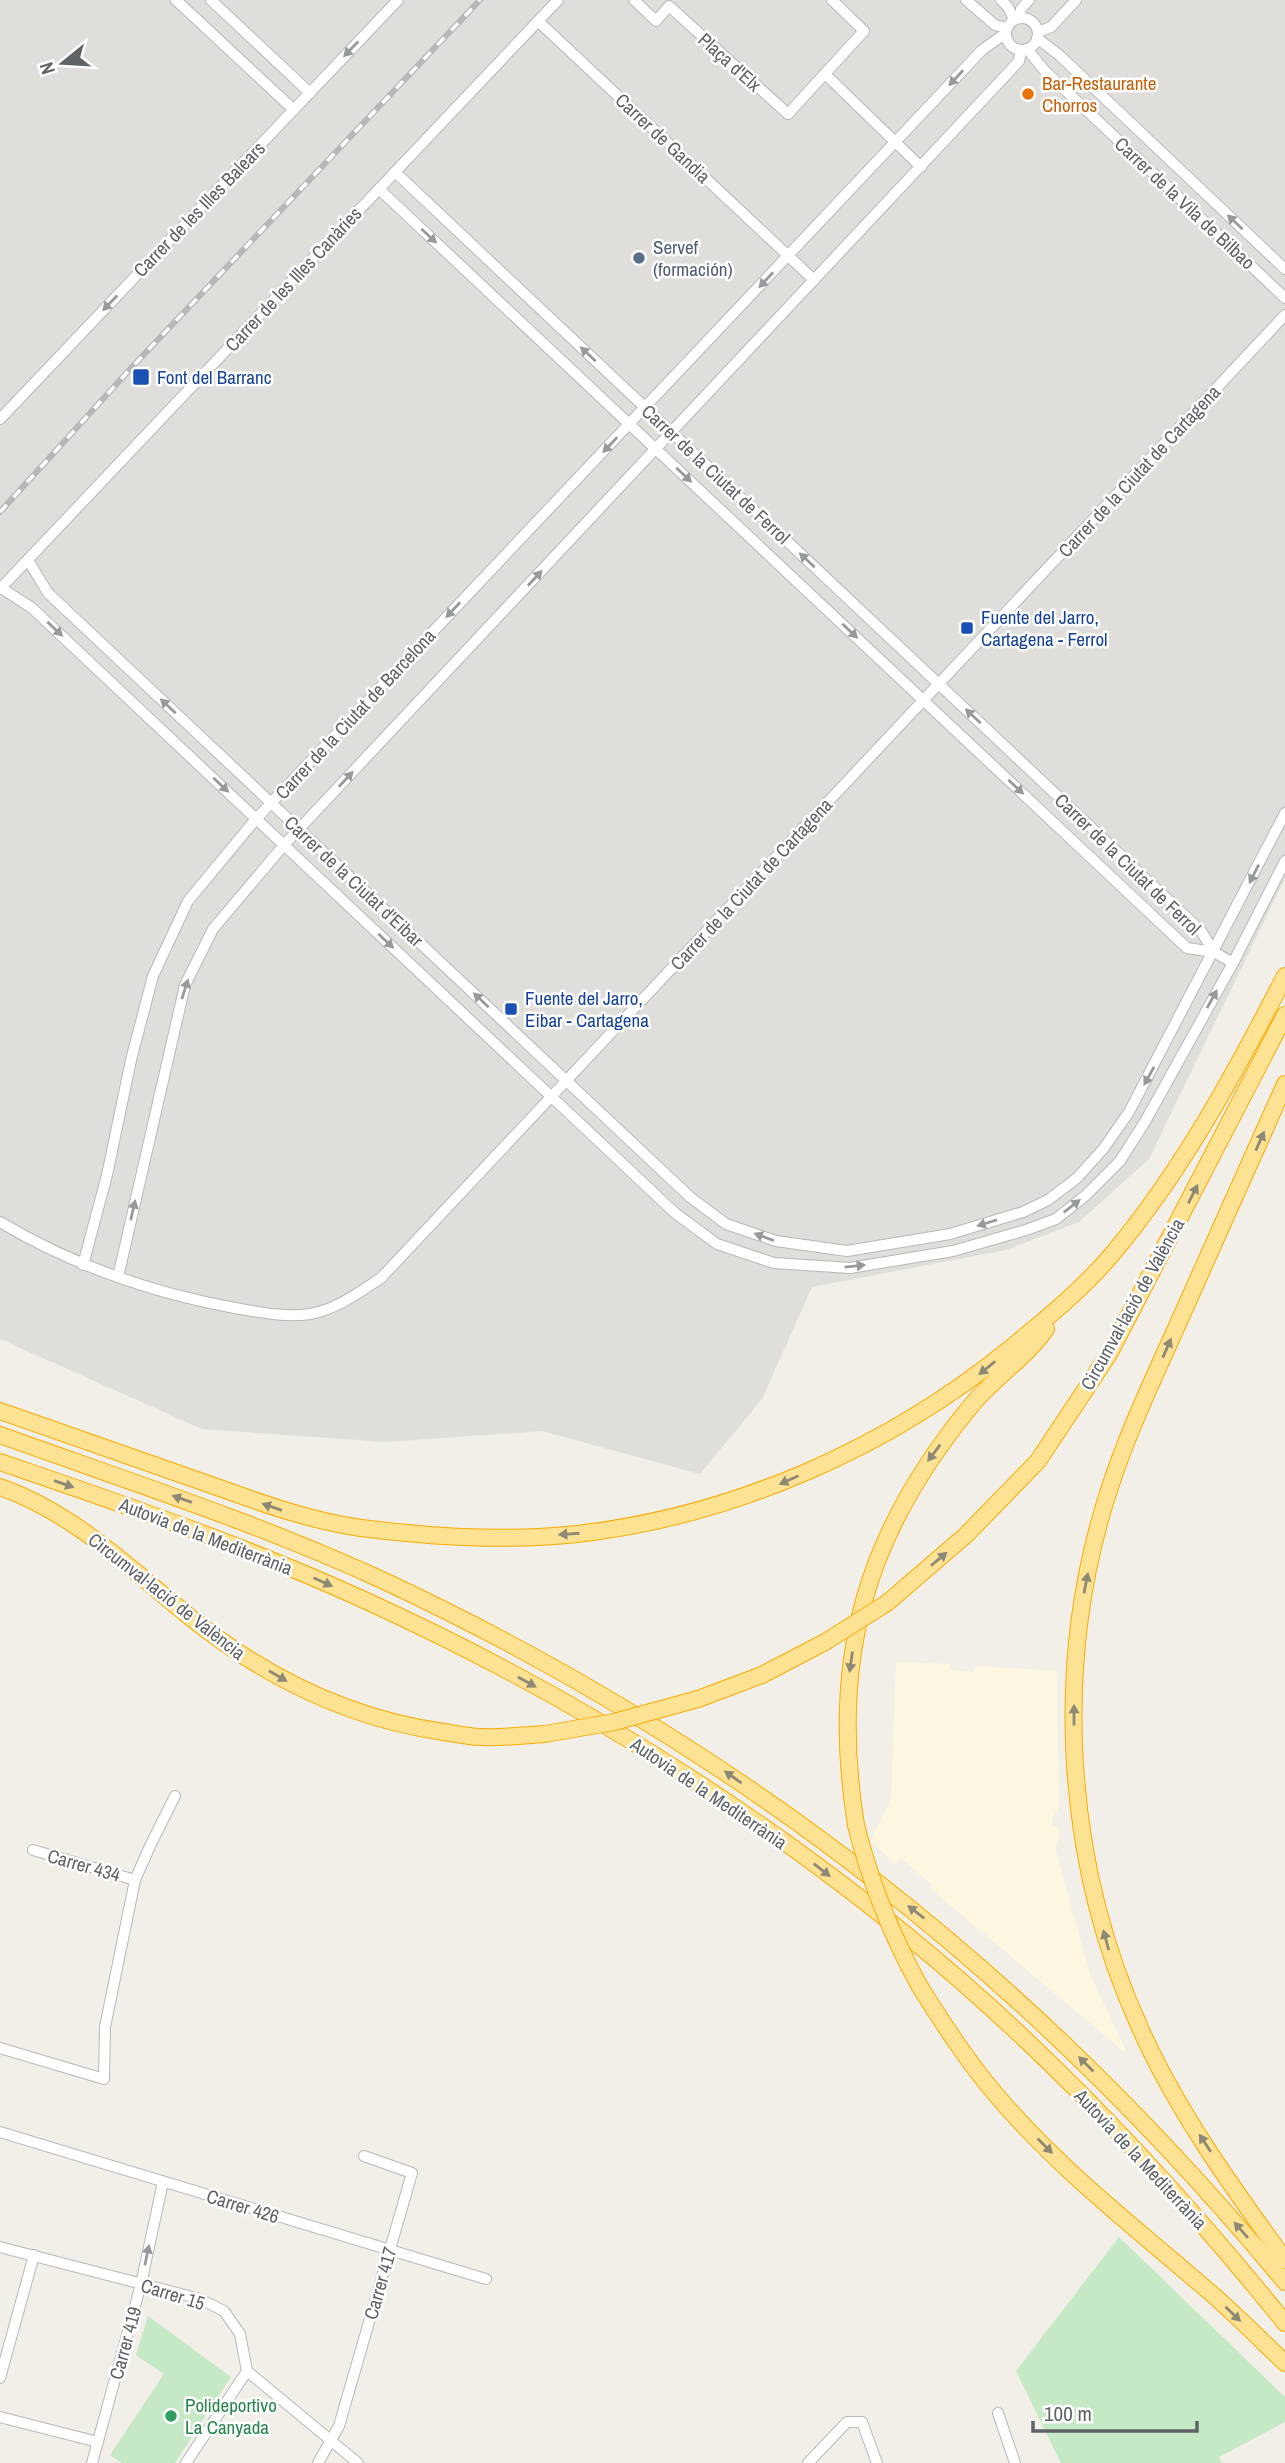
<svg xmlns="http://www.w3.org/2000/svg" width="1285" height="2463" viewBox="0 0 1285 2463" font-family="'Archivo Narrow',sans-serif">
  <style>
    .commercial { fill: #fef7e0 }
    .industrial { fill: #e0deda }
    .green { fill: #c5e8c5 }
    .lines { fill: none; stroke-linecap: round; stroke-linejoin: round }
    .minor-casing { stroke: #b5b8bc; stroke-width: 12 }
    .highway-casing { stroke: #f9ab00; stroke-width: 18 }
    .minor { stroke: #fff; stroke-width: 10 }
    .highway { stroke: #fde293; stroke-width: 16 }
    .rail-casing { stroke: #b6b7b8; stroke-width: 6 }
    .rail { stroke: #fff; stroke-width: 3.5; stroke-dasharray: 10; stroke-linecap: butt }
    .highway-bridge-casing { stroke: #f9ab00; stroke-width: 18; stroke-linecap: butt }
    .highway-bridge { stroke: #fde293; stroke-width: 16 }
    .oneway { fill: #979a9d }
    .oneway2 { fill: #8e8975 }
    .food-dot { fill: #e8710a; stroke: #fff; stroke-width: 2.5 }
    .service-dot { fill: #5c6f8a; stroke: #fff; stroke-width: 2.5 }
    .transit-dot { fill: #1a4fb4; stroke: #fff; stroke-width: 2.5 }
    .leisure-dot { fill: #2e9e5b; stroke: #fff; stroke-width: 2.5 }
    .labels { text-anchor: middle; stroke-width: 5; stroke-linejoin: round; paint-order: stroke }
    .street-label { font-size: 19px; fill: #5f6368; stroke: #fff }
    .food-label { font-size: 19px; fill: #c56008; stroke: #fff; text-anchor: start }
    .service-label { font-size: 19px; fill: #4e5e75; stroke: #fff; text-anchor: start }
    .transit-label { font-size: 19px; fill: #164399; stroke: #fff; text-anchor: start }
    .leisure-label { font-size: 19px; fill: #27864d; stroke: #fff; text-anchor: start }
  </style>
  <rect width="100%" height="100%" fill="#f1efe8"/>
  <polygon class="commercial" points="896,1662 950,1664 950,1670 974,1672 975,1666 1057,1671 1059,1809 1053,1816 1052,1822 1053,1827 1059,1827 1059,1838 1055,1848 1090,1974 1125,2049 1123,2051 930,1888 932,1885 901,1858 895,1865 871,1840 891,1799"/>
  <polygon class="industrial" points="0,0 1285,0 1285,878 1149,1159 1079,1222 1006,1250 812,1287 762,1399 700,1474 542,1431 387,1442 202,1429 0,1339"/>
  <g class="green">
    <polygon points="1119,2237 1285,2397 1285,2422 1219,2457 1222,2463 1061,2463 1016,2371"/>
    <polygon points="148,2316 231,2377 175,2463 122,2463 110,2455 164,2374 136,2355"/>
  </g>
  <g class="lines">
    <g class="minor-casing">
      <g id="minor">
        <polyline points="176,0 294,110"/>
        <polyline points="211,0 310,93"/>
        <polyline points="634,0 656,21 669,6 788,114 864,31 832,0"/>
        <polyline points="966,0 995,25 1007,28"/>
        <polyline points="1001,0 1008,7 1014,20"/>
        <polyline points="1019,18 1021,9 1029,0"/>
        <circle cx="1022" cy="34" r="16"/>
        <polyline points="538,21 814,280"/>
        <polyline points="1038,32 1051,27 1076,0"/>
        <polyline points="1037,38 1059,55 1285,269"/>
        <polyline points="1027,49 1044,70 1285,298"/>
        <polyline points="825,74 921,167"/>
        <polyline points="395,172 1201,931 1214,952"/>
        <polyline points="379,189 1187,948 1214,952 1233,963"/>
        <polyline points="0,419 398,0"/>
        <polyline points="28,560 48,593 690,1197 726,1224 776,1241 847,1251 950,1234 1023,1212 1048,1200 1077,1178 1104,1148 1129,1112 1285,813"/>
        <polyline points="1,588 32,608 675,1213 717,1244 774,1263 850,1268 953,1251 1026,1230 1056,1219 1085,1196 1120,1161 1146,1120 1233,963 1285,861"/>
        <polyline points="0,589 558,0"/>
        <path d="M0,1222C72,1265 153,1293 235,1308C259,1312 285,1318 310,1314C337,1309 358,1293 381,1278L1285,315"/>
        <polyline points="83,1265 107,1175 131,1060 153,976 188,901 256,819 982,50 1006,33"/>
        <polyline points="118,1277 185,985 213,929 284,845 1007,74 1019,61 1021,50"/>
        <polyline points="33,1850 135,1880"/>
        <polyline points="0,2048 104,2079 105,2027 135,1880 150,1846 175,1796"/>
        <polyline points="0,2132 486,2279"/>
        <polyline points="0,2247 200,2299 224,2311 240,2334 247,2371 358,2463"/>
        <polyline points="0,2378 34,2255"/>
        <polyline points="998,2413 1015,2463"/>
        <polyline points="0,2417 98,2442"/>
        <polyline points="92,2463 141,2284 163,2182"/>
        <polyline points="186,2463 247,2371"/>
        <polyline points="318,2463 339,2426 412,2173 364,2156"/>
        <polyline points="808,2463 847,2422 862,2422 877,2463"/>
      </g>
    </g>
    <g class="highway-casing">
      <g id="highway">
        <path d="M1285,1084C1250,1161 1216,1239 1181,1317C1156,1373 1129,1429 1110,1487C1052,1662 1064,1861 1140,2028C1177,2111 1232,2187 1285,2260"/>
        <path d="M0,1411C66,1434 132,1457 197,1480C251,1499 304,1520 361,1528C432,1537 505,1542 577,1534C735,1516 890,1447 1012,1347C1048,1317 1084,1288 1114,1252C1184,1168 1235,1073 1285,976"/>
        <path d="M0,1435C128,1481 258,1523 382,1580C740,1747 1034,1978 1285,2282"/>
        <path d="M0,1462C122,1504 244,1545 362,1599C589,1702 804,1839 989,2006C1096,2103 1194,2210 1285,2323"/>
        <path d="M0,1487C74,1513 131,1569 191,1618C265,1677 351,1719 444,1732C456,1734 469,1737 481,1737C502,1738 524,1735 545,1734"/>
        <polyline points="887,1603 966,1535 1038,1461 1109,1354 1285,1015"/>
        <polyline points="698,1699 762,1675 825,1642"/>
        <path d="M856,1825C829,1657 866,1531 975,1401C997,1376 1027,1356 1046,1329"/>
        <path d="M920,1987C944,2025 968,2062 997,2096C1060,2170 1138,2230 1212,2294C1237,2316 1261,2340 1285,2363"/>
      </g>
    </g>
    <use href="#minor" class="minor"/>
    <use href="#highway" class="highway"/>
    <g class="rail-casing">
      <polyline id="rail" points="0,512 133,366 480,0"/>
    </g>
    <use href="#rail" class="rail"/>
    <g class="highway-bridge-casing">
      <g id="highway-bridge">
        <polyline points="825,1642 887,1603"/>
        <polyline points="545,1734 614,1722 698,1699"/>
        <path d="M856,1825C870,1882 892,1936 920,1987"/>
      </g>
    </g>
    <use href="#highway-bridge" class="highway-bridge"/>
  </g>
  <defs><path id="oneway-solid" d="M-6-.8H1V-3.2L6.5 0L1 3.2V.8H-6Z" transform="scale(1.75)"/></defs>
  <g class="oneway">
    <use href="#oneway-solid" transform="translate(351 49) rotate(134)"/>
    <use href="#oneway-solid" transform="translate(956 78) rotate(133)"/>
    <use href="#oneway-solid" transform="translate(1235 222) rotate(-137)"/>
    <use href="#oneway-solid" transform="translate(429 236) rotate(43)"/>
    <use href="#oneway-solid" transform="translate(766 280) rotate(133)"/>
    <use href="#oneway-solid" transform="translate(110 303) rotate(134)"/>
    <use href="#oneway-solid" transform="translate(588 354) rotate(-137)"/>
    <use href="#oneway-solid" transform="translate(610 445) rotate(133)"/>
    <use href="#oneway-solid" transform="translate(684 475) rotate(43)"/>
    <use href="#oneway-solid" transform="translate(807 560) rotate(-137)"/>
    <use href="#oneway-solid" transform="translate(535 578) rotate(-47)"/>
    <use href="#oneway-solid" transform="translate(453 610) rotate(133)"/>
    <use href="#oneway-solid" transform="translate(55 629) rotate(43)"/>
    <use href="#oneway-solid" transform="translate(850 631) rotate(43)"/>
    <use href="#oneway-solid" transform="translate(168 706) rotate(-137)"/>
    <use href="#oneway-solid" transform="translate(973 716) rotate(-137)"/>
    <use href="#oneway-solid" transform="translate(346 779) rotate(-47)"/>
    <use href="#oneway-solid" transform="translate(221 785) rotate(43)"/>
    <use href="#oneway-solid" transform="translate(1016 787) rotate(43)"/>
    <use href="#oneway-solid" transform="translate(1254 874) rotate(117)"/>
    <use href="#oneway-solid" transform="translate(386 941) rotate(43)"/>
    <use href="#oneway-solid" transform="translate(185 989) rotate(-72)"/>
    <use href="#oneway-solid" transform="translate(1212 999) rotate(-61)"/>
    <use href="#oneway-solid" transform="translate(481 1000) rotate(-137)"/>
    <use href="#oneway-solid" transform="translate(1149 1076) rotate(119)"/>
    <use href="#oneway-solid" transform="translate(1072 1206) rotate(-38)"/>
    <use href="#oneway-solid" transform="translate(133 1210) rotate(-77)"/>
    <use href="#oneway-solid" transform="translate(987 1223) rotate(163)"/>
    <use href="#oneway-solid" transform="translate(764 1237) rotate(-160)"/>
    <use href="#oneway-solid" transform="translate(855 1266) rotate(-6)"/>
    <use href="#oneway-solid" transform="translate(147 2255) rotate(-78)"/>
  </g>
  <g class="oneway2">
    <use href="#oneway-solid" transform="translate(1260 1141) rotate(-66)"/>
    <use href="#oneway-solid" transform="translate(1193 1194) rotate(-63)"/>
    <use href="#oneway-solid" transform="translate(1167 1348) rotate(-66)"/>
    <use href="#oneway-solid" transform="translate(987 1368) rotate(141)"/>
    <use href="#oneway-solid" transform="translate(934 1453) rotate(127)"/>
    <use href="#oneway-solid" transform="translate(789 1480) rotate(156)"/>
    <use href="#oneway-solid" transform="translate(64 1484) rotate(19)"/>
    <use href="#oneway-solid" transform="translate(182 1499) rotate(-161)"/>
    <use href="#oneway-solid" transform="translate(272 1507) rotate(-161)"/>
    <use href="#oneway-solid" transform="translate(569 1534) rotate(176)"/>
    <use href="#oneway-solid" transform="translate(939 1559) rotate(-40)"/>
    <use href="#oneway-solid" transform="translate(323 1582) rotate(24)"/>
    <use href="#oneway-solid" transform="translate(1086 1583) rotate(-79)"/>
    <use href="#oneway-solid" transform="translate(851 1662) rotate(98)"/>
    <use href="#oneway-solid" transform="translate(278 1676) rotate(30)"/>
    <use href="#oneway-solid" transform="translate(527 1682) rotate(29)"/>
    <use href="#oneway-solid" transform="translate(1074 1715) rotate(-90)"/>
    <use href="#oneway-solid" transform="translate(733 1777) rotate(-145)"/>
    <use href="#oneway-solid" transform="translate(822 1870) rotate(38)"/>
    <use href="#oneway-solid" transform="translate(916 1912) rotate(-142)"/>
    <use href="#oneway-solid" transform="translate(1106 1940) rotate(-105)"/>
    <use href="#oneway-solid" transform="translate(1086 2064) rotate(-135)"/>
    <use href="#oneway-solid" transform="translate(1205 2143) rotate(-123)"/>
    <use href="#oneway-solid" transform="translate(1045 2146) rotate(45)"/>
    <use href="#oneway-solid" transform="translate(1241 2230) rotate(-131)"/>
    <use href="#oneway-solid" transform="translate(1233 2314) rotate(44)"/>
  </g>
  <circle class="food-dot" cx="1028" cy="94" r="7"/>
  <circle class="service-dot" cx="639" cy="258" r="7"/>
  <g class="transit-dot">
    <rect x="132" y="368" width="18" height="18" rx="3.5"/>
    <rect x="960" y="621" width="14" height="14" rx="3.5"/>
    <rect x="504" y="1002" width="14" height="14" rx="3.5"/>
  </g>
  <circle class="leisure-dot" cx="171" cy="2416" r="7"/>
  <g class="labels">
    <g class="street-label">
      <text transform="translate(730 62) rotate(42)" y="7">Plaça d'Elx</text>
      <text transform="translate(663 138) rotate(43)" y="7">Carrer de Gandia</text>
      <text transform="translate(1185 203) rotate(43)" y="7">Carrer de la Vila de Bilbao</text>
      <text transform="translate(199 209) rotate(-46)" y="7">Carrer de les Illes Balears</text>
      <text transform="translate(293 279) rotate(-47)" y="7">Carrer de les Illes Canàries</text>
      <text transform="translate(1139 471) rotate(-47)" y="7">Carrer de la Ciutat de Cartagena</text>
      <text transform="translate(716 474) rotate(43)" y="7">Carrer de la Ciutat de Ferrol</text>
      <text transform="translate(355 714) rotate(-47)" y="7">Carrer de la Ciutat de Barcelona</text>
      <text transform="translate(1128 864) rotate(44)" y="7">Carrer de la Ciutat de Ferrol</text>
      <text transform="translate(354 881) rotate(43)" y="7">Carrer de la Ciutat d'Eibar</text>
      <text transform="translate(751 884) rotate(-47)" y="7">Carrer de la Ciutat de Cartagena</text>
      <text transform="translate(1132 1304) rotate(-61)" y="7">Circumval·lació de València</text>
      <text transform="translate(206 1536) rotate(21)" y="7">Autovia de la Mediterrània</text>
      <text transform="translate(167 1596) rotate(38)" y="7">Circumval·lació de València</text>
      <text transform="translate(709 1793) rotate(34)" y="7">Autovia de la Mediterrània</text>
      <text transform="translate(84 1865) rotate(16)" y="7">Carrer 434</text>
      <text transform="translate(1141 2159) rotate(47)" y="7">Autovia de la Mediterrània</text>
      <text transform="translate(243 2206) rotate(17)" y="7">Carrer 426</text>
      <text transform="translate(380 2283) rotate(-74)" y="7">Carrer 417</text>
      <text transform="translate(173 2294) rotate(17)" y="7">Carrer 15</text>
      <text transform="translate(125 2343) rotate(-75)" y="7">Carrer 419</text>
    </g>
    <g class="food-label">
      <text x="1042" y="90">Bar-Restaurante<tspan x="1042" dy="22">Chorros</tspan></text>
    </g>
    <g class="service-label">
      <text x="653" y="254">Servef<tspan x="653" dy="22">(formación)</tspan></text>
    </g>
    <g class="transit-label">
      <text x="157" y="384">Font del Barranc</text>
      <text x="981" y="624">Fuente del Jarro,<tspan x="981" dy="22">Cartagena - Ferrol</tspan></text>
      <text x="525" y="1005">Fuente del Jarro,<tspan x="525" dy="22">Eibar - Cartagena</tspan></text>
    </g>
    <g class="leisure-label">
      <text x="185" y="2412">Polideportivo<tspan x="185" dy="22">La Canyada</tspan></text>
    </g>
  </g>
  <g transform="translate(63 63) rotate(252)" stroke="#ffffff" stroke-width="5" paint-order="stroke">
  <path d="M0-5L12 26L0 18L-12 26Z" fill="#5f6368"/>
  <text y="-10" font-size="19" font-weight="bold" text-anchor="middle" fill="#5f6368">N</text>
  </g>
  <path d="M1033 2421v10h164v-10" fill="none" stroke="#5f6368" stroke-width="3.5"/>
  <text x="1044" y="2421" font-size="21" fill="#5f6368" stroke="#ffffff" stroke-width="5" paint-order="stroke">100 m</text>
</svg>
